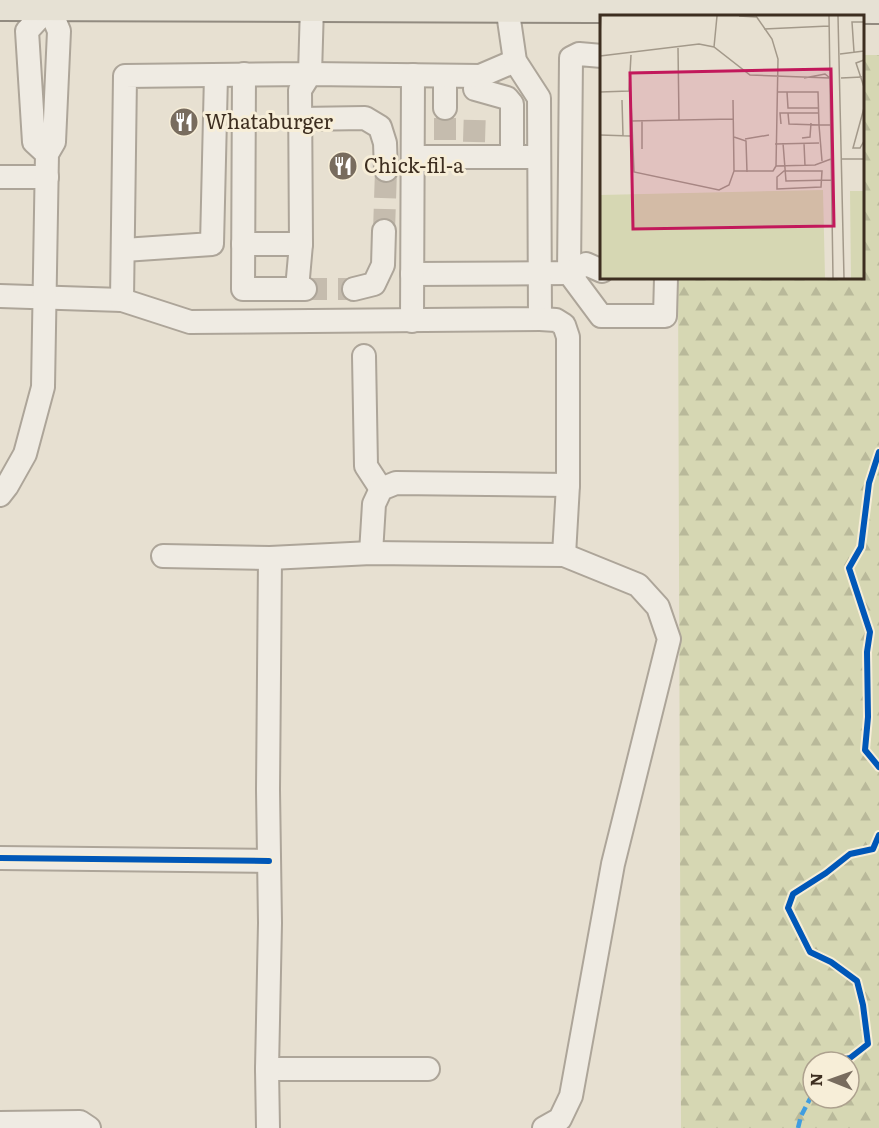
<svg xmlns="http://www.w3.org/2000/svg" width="879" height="1128" viewBox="0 0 879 1128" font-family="Literata,serif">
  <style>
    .forest { fill: url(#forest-firs); fill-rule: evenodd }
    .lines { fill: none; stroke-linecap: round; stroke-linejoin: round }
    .minor-tunnel { stroke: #c5bcae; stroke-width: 22; stroke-dasharray: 22 11; stroke-linecap: butt }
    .minor-casing { stroke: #ada599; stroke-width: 26 }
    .major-casing { stroke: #928b80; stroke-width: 32 }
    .minor { stroke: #efebe3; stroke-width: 22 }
    .major { stroke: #e6e1d4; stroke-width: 28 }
    .quiet { stroke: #3f9de0; stroke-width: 4.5; stroke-dasharray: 9 4.5; stroke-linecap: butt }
    .cycleway-casing { stroke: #f7eed8; stroke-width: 10 }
    .cycleway { stroke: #0057b8; stroke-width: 6 }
    .labels { text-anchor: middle; stroke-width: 6; stroke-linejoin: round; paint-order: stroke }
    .poi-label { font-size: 20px; fill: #3d2e20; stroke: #f7eed8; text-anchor: start }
    .inset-road { fill: none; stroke: #a3998a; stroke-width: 1.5 }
    .view { fill: #c2185b; fill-opacity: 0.15; stroke: #c2185b; stroke-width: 3 }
    .inset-edge { fill: none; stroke: #3d2e20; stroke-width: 3 }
  </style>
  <defs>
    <pattern id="forest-firs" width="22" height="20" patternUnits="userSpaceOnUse" patternTransform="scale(1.5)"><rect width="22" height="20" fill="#d6d7b3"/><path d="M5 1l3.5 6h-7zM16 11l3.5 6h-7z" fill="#b9b99a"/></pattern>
  </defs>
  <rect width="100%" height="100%" fill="#e7e0d1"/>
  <path class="forest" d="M863,55H879V1128H681L678,278H862ZM813,1062H849V1098H813Z"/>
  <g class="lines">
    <g class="minor-tunnel">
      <polyline points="445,140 445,108"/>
      <polyline points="474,142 475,109"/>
      <polyline points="384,231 386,170"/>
      <polyline points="305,289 354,289"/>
    </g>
    <g class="minor-casing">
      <g id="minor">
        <polyline points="602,56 579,54 571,58 569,273 601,316 665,316 666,278"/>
        <polyline points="244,74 243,289 305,289"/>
        <polyline points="475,89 507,98 512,104 512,157"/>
        <polyline points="445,108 445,76"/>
        <polyline points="300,119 365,118 380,127 385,143 386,170"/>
        <polyline points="413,157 539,157"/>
        <polyline points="0,177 47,177"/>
        <polyline points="243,244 301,244 300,90 310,74 480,76 515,61"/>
        <polyline points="124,250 212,244 216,75"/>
        <polyline points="412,274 569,273 586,264 602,271"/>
        <polyline points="297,289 301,244"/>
        <polyline points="354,289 374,284 383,265 384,231"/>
        <polyline points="0,296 122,300 190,322 540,319 539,98 515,61 507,6"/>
        <polyline points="122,300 125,76 310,74 312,6"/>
        <polyline points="540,319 556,320 564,325 568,337 568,485 564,555"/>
        <polyline points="412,321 413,75"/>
        <polyline points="364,356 366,466 381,489"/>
        <polyline points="0,495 7,486 25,454 43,387 47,154 54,142 59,31 49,7 27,31 34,142 47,154"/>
        <polyline points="371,553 374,504 381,489 396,483 568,485"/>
        <polyline points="163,556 270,558 371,553 564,555 638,585 658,607 669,639 613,864 571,1096 560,1119 544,1128"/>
        <polyline points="0,858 269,861"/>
        <polyline points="267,1069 428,1069"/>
        <polyline points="0,1123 80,1122 89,1128"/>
        <polyline points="268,1128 267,1069 270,923 268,790 270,558"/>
      </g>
    </g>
    <g class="major-casing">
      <polyline id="major" points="0,6 879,9"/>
    </g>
    <use href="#minor" class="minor"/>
    <use href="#major" class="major"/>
    <polyline class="quiet" points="798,1128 801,1116 813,1093"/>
    <g class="cycleway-casing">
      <g id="cycleway">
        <polyline points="879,452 869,483 861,547 849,568 870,632 867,652 868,717 865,750 879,767"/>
        <polyline points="0,858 269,861"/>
        <polyline points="832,1062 850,1058 868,1044 863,1005 857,981 831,962 810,952 788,908 793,894 826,873 850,854 873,849 879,835"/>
      </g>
    </g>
    <use href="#cycleway" class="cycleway"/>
  </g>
  <defs>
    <g id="restaurant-disc" transform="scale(1.5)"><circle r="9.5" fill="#786c5e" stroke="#f7eed8"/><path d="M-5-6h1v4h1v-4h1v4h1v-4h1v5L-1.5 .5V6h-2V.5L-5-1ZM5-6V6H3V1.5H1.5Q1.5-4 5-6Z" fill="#fff"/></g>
  </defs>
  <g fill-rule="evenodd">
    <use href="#restaurant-disc" x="184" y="122"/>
    <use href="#restaurant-disc" x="343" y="166"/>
  </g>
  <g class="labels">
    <g class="poi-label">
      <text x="205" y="129">Whataburger</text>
      <text x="364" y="173">Chick-fil-a</text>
    </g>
  </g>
  <g transform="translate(600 15)">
    <rect width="264" height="264" fill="#e7e0d1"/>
    <path d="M223,175L225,263H0V180Z" fill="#d6d7b3"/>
    <path d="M250,176H264V263H251Z" fill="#d6d7b3"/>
    <path class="inset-road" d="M139,1L157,2M156,1L172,24L178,44L176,151L215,150L231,144M229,1L233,263M238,1L244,263M164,14L229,11M0,19L1,1M114,32L117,1M78,33L79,105M254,37L252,7H264M240,39L264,36M0,41L99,29L114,32L150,60L230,63M264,45L256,48L264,72M204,63L225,59L230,63M241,63L262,62M0,77L29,76L31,40M178,77H218L219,110H231M187,77L188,93H218M22,85L23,121M31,86L34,157L119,175L129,170L134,156L133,85M264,93L253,133H260L264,126M188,98L189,109L219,110L222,146M42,105V134M31,106L133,104M181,109L180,98H218M0,120L31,121M134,122L146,126L147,157M202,123L210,122L211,108M145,124L169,120M183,128L186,166L232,165M204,128L205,151M175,129L219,128M242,144H264M134,156H173L176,151M184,156H222L221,172L177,174V162Z"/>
    <path class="view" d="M231,54L234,211L33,214L30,58Z"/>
    <rect width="264" height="264" class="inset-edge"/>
  </g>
  <g transform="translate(831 1080) rotate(271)"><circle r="28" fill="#f7eed8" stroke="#ada18e" stroke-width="1.5"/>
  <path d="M0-4.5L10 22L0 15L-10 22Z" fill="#786c5e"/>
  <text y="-9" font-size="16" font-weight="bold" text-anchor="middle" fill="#3d2e20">N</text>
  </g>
</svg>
